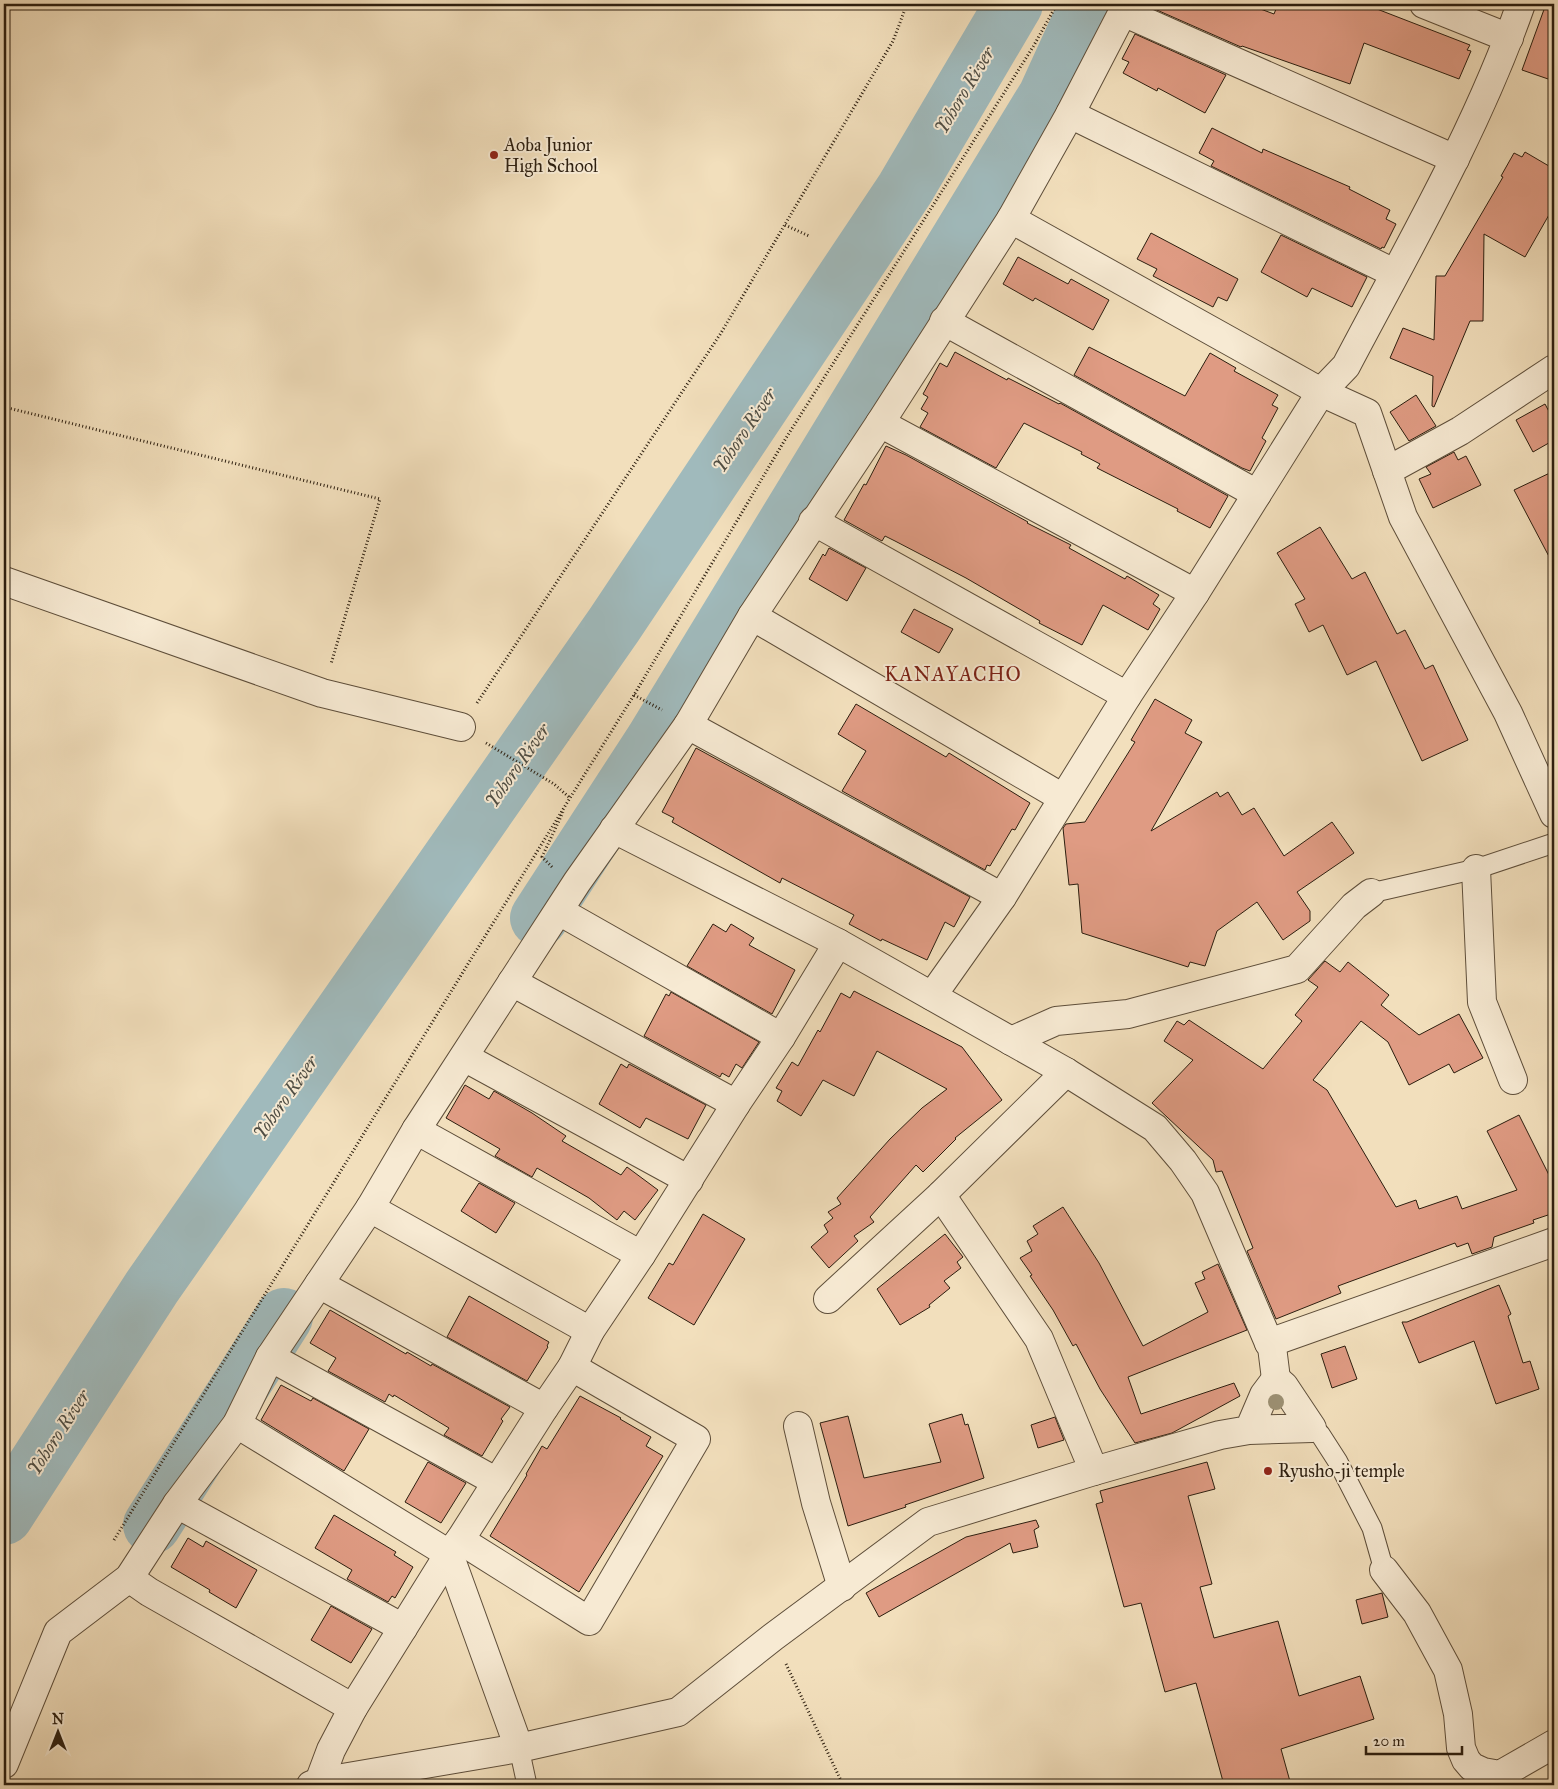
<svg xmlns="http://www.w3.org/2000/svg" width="1558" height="1789" viewBox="0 0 1558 1789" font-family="'IM FELL Great Primer',serif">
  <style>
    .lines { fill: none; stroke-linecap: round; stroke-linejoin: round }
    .river { stroke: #a0babc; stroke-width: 58 }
    .building { fill: #df9b83; stroke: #2c1e0f }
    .lane-casing { stroke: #5e4e3a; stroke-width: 21 }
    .street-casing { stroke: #5e4e3a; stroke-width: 30 }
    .path { stroke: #2c1e0f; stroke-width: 3; stroke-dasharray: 1 2.5; stroke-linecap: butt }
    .lane { stroke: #f7ead3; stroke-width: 19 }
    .street { stroke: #f7ead3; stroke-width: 28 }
    .tree { fill: #9c9073 }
    .poi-dot { fill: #8f2418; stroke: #f7ead3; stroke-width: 2 }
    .labels { text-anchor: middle; stroke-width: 4; stroke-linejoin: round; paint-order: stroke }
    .poi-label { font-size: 18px; fill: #2c1e0f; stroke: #f7ead3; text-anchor: start }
    .water-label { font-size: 19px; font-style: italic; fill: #4f4d43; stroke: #f7ead3 }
    .quarter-label { font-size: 20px; letter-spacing: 1px; fill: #7a1f14; stroke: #f7ead3 }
  </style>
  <rect width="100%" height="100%" fill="#f2dfbc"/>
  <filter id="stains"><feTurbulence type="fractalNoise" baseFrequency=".004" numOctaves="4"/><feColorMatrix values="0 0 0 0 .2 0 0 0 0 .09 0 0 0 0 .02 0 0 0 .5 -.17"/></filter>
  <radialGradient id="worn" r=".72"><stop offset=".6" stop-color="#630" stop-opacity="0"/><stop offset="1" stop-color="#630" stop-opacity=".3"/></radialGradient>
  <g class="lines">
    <g class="river">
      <polyline points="539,918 654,741 1047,96 1089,4"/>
      <polyline points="4,1516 152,1287 614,625 905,189 1014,4"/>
      <polyline points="152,1525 284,1317"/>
    </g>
  </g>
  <g class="building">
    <polygon points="1152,4 1247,4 1274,14 1278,4 1364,4 1470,45 1467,50 1471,51 1459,79 1364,43 1350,84 1242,46 1241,47 1150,7"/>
    <polygon points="1546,4 1554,4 1554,81 1522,70"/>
    <polygon points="1135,34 1226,75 1205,113 1158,88 1157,91 1123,73 1129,62 1122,59"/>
    <polygon points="1212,128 1262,153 1263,149 1350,187 1349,189 1390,210 1386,219 1396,224 1384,248 1382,247 1381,249 1211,166 1214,161 1199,153"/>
    <polygon points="1525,152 1554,169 1554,206 1525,257 1484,234 1483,321 1470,321 1434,407 1432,406 1433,376 1390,358 1403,328 1434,340 1436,276 1445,276 1503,177 1501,176 1514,153 1522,157"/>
    <polygon points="1151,233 1238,279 1227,301 1218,297 1213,307 1153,276 1157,269 1137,259"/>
    <polygon points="1281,235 1367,277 1352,307 1312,288 1307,297 1261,272"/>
    <polygon points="1018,257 1068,284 1071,279 1109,300 1093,330 1035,298 1033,301 1003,284"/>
    <polygon points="1089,347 1185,396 1210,353 1236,368 1234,371 1278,395 1272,405 1278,408 1262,438 1266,441 1250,471 1242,468 1074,375"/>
    <polygon points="955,352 1007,380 1008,378 1059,404 1060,403 1228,496 1210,528 1177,511 1178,509 1097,468 1100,464 1081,454 1082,452 1024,423 996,468 920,427 928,413 921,409 928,397 923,394 940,363 947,367"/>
    <polygon points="1416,395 1436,426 1409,441 1390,412"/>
    <polygon points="1545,404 1554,421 1554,440 1533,452 1516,420"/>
    <polygon points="886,446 906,455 1028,522 1027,523 1071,545 1069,548 1125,579 1127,576 1159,595 1153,604 1160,609 1148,630 1103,605 1082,645 1039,623 1040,621 966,578 895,541 885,536 882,541 844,520 864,484 866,485"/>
    <polygon points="1454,452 1458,460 1466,456 1481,485 1433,508 1419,479 1431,474 1426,467"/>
    <polygon points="1554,471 1554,566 1514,490"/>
    <polygon points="1320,527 1352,579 1365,572 1397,634 1405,630 1425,669 1433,665 1468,740 1422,761 1376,661 1347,675 1323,625 1309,632 1295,604 1305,599 1277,553"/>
    <polygon points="829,548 866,568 847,601 809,579 823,554 825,556"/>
    <polygon points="914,609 953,629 939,653 901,632"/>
    <polygon points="1155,699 1192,720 1185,733 1202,742 1151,831 1217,792 1220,797 1228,792 1242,815 1254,808 1284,856 1332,822 1354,853 1297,892 1310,911 1310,921 1283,940 1257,902 1217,931 1205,966 1190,962 1188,967 1082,933 1078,884 1069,885 1063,828 1066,824 1085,822 1135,742 1131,740"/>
    <polygon points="856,704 946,757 949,753 1030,803 1015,830 1012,829 990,866 987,865 985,870 842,791 866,751 838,734"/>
    <polygon points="696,748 970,897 954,927 945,922 927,960 882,939 881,941 849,924 854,915 782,878 780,883 672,822 674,818 662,812"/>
    <polygon points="713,924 726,932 731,924 754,938 749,945 795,970 772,1014 687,966"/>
    <polygon points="1325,961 1340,972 1348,962 1389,995 1381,1005 1419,1035 1459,1014 1483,1058 1454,1073 1449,1064 1409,1085 1388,1042 1361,1021 1313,1080 1327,1090 1396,1207 1416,1200 1419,1209 1457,1196 1462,1209 1517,1190 1487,1131 1519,1115 1554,1185 1554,1213 1533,1220 1534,1223 1494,1237 1492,1247 1472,1254 1468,1243 1457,1247 1455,1243 1338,1286 1341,1293 1276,1319 1247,1251 1253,1248 1222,1171 1216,1172 1213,1160 1152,1103 1193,1060 1164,1041 1177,1021 1184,1025 1189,1020 1263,1069 1302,1021 1295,1015 1318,987 1308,980"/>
    <polygon points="854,991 962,1047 1002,1100 955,1138 956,1139 923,1172 916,1165 870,1217 874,1222 854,1236 858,1241 829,1268 811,1247 828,1232 824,1225 833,1218 828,1212 841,1204 837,1198 890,1139 922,1108 947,1089 877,1051 854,1096 823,1080 801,1116 777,1101 782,1091 776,1088 792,1062 798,1066 818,1030 820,1032 841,993 850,998"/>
    <polygon points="671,992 759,1042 742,1068 736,1064 729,1077 722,1073 720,1077 644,1036 666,994 669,996"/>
    <polygon points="621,1064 627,1068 629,1064 706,1105 688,1139 646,1118 640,1128 599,1104"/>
    <polygon points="465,1085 489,1099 494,1091 532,1113 566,1136 562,1141 621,1175 627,1167 658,1190 635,1220 624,1211 617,1220 589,1198 537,1168 532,1177 495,1156 500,1149 446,1118"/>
    <polygon points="479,1183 515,1203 496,1233 461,1211"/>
    <polygon points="1063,1207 1099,1263 1143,1346 1208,1312 1195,1283 1205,1279 1202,1272 1218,1264 1247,1330 1128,1377 1141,1414 1234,1383 1240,1396 1172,1433 1135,1443 1100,1389 1076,1344 1073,1346 1053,1310 1030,1276 1032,1275 1020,1258 1032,1251 1027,1241 1038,1234 1033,1226"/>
    <polygon points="703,1214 745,1239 694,1325 648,1298 669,1263 673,1265"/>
    <polygon points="945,1234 963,1257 957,1262 961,1268 944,1281 950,1288 929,1305 930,1307 900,1325 877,1289"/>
    <polygon points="1499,1285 1511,1314 1508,1316 1523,1363 1530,1361 1539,1389 1496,1404 1474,1341 1419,1363 1402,1322 1407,1322"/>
    <polygon points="469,1296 549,1342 547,1346 548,1347 527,1381 447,1337"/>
    <polygon points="330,1310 406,1354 407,1352 431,1366 432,1364 510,1407 501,1419 503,1421 482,1456 444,1435 449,1428 394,1395 393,1397 389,1394 385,1402 328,1371 336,1358 310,1343"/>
    <polygon points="1345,1346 1357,1379 1332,1388 1321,1354"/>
    <polygon points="281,1385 311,1401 313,1398 369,1429 344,1471 261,1420"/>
    <polygon points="580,1396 621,1418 620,1419 651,1437 646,1446 663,1456 579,1592 490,1536 527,1475 526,1474 542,1446 547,1449"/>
    <polygon points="962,1414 965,1425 968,1424 984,1478 905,1505 906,1507 848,1526 820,1423 848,1416 864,1478 941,1462 929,1424"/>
    <polygon points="1055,1417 1064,1440 1038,1448 1031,1425"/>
    <polygon points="428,1462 466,1483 441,1523 405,1502"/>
    <polygon points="1207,1462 1215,1489 1188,1496 1212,1584 1200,1587 1214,1638 1278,1621 1299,1696 1360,1676 1374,1719 1281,1749 1291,1785 1224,1785 1196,1683 1165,1692 1141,1603 1124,1607 1096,1504 1103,1502 1100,1491"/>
    <polygon points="334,1515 396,1552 394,1555 413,1567 395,1598 392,1596 388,1602 347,1579 352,1570 315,1548"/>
    <polygon points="1036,1520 1039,1527 1034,1530 1038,1547 1013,1553 1010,1543 879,1617 866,1593 966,1537"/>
    <polygon points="188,1538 203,1547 206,1541 257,1570 236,1608 209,1592 210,1590 171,1567"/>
    <polygon points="1382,1593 1388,1617 1362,1624 1356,1600"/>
    <polygon points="331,1606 372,1629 351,1663 311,1640"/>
  </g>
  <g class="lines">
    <g class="lane-casing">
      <g id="lane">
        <polyline points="1371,893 1476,869 1554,843"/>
        <polyline points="1312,1428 1320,1434 1338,1462 1372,1528 1384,1570"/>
        <polyline points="519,1748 527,1785"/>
      </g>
    </g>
    <g class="street-casing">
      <g id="street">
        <polyline points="1424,4 1509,38"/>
        <polyline points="1123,12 1455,159"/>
        <polyline points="1070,114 1394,273"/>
        <polyline points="1011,219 1321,392 1367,413 1403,517 1508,713 1554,814"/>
        <polyline points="944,321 1257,494"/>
        <polyline points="880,423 1195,593"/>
        <polyline points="1387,471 1460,431 1554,369"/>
        <polyline points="813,521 1127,696"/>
        <polyline points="4,581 322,693 461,727"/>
        <polyline points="752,616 1063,798"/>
        <polyline points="688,725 1002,897"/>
        <polyline points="614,829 838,943 1066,1072 1155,1128 1183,1161 1205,1193 1269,1343 1272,1347 1276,1379"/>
        <polyline points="1476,869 1482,1002 1513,1080"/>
        <polyline points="559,911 781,1037"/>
        <polyline points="512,982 736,1104"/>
        <path d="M932,996L1002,897L1127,696L1195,593L1321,392L1346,366C1408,248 1477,130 1521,4"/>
        <polyline points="1011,1041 1056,1021 1128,1014 1297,969 1354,906 1371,893"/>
        <polyline points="464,1057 689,1180"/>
        <polyline points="416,1130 641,1255"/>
        <polyline points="941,1195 1039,1339 1094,1471"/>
        <polyline points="370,1208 590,1331"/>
        <polyline points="319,1284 544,1408"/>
        <polyline points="828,1299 941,1195 1066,1072"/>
        <polyline points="1269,1343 1554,1242"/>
        <polyline points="270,1357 497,1482"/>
        <polyline points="237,1424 449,1554 519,1748"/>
        <polyline points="798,1426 816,1503 842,1587"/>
        <polyline points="177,1504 403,1628"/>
        <polyline points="460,1540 589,1621 696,1439 572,1367"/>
        <polyline points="1384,1570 1417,1613 1448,1670 1458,1714 1461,1748 1466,1760 1472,1767 1483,1772 1500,1775 1554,1744"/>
        <polyline points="129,1578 149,1592 353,1708"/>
        <polyline points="4,1764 58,1632 129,1578 177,1504 237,1424 270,1357 370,1208 416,1130 577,882 688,725 752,616 880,423 1011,219 1070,114 1127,4"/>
        <polyline points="319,1782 331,1750 353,1708 449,1554 460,1540 544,1408 572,1367 590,1331 641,1255 736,1104 781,1037 838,943"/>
        <polyline points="311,1785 319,1782 519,1748 678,1712 773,1637 928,1522 1094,1471 1220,1435 1249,1430 1312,1428 1284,1386 1276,1379 1264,1395 1249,1430"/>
      </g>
    </g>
    <g class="path">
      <polyline points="785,225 809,236"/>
      <polyline points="4,407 380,499 331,664"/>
      <polyline points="634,695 662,710"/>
      <polyline points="477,703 721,333 893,41 907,4"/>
      <polyline points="486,743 554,784 570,798"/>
      <polyline points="552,867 542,857 563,812"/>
      <polyline points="114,1540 570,798 634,695 786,438 1033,47 1057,4"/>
      <polyline points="786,1664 843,1785"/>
    </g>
    <use href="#lane" class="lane"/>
    <use href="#street" class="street"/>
  </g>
  <circle class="tree" cx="1276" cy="1402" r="8"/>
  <g class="poi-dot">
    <circle cx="494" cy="155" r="5"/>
    <circle cx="1268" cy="1471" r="5"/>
  </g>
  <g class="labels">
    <g class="poi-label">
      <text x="504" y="151">Aoba Junior<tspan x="504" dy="21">High School</tspan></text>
      <text x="1278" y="1477">Ryusho-ji temple</text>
    </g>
    <g class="water-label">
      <text transform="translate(964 90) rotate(-59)" y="7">Yohoro River</text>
      <text transform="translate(744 430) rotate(-56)" y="7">Yohoro River</text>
      <text transform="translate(517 765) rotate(-55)" y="7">Yohoro River</text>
      <text transform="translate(285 1097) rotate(-55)" y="7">Yohoro River</text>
      <text transform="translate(58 1432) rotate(-57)" y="7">Yohoro River</text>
    </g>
    <g class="quarter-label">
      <text x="953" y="681">KANAYACHO</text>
    </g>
  </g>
  <rect width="1558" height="1789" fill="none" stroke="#f2dfbc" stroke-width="20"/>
  <rect x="5" y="5" width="1548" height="1779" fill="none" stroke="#2c1e0f" stroke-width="2.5"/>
  <rect x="10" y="10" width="1538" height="1769" fill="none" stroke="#2c1e0f"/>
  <g transform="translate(58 1732)" stroke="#f7ead3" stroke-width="4" paint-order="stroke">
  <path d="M0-4L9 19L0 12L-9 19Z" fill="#2c1e0f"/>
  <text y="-8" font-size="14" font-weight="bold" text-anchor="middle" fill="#2c1e0f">N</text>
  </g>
  <path d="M1366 1746v8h96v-8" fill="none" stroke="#2c1e0f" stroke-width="2.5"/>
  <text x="1373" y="1746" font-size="15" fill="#2c1e0f" stroke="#f7ead3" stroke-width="4" paint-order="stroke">20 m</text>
  <rect width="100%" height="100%" filter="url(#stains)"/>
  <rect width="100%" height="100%" fill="url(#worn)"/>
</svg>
